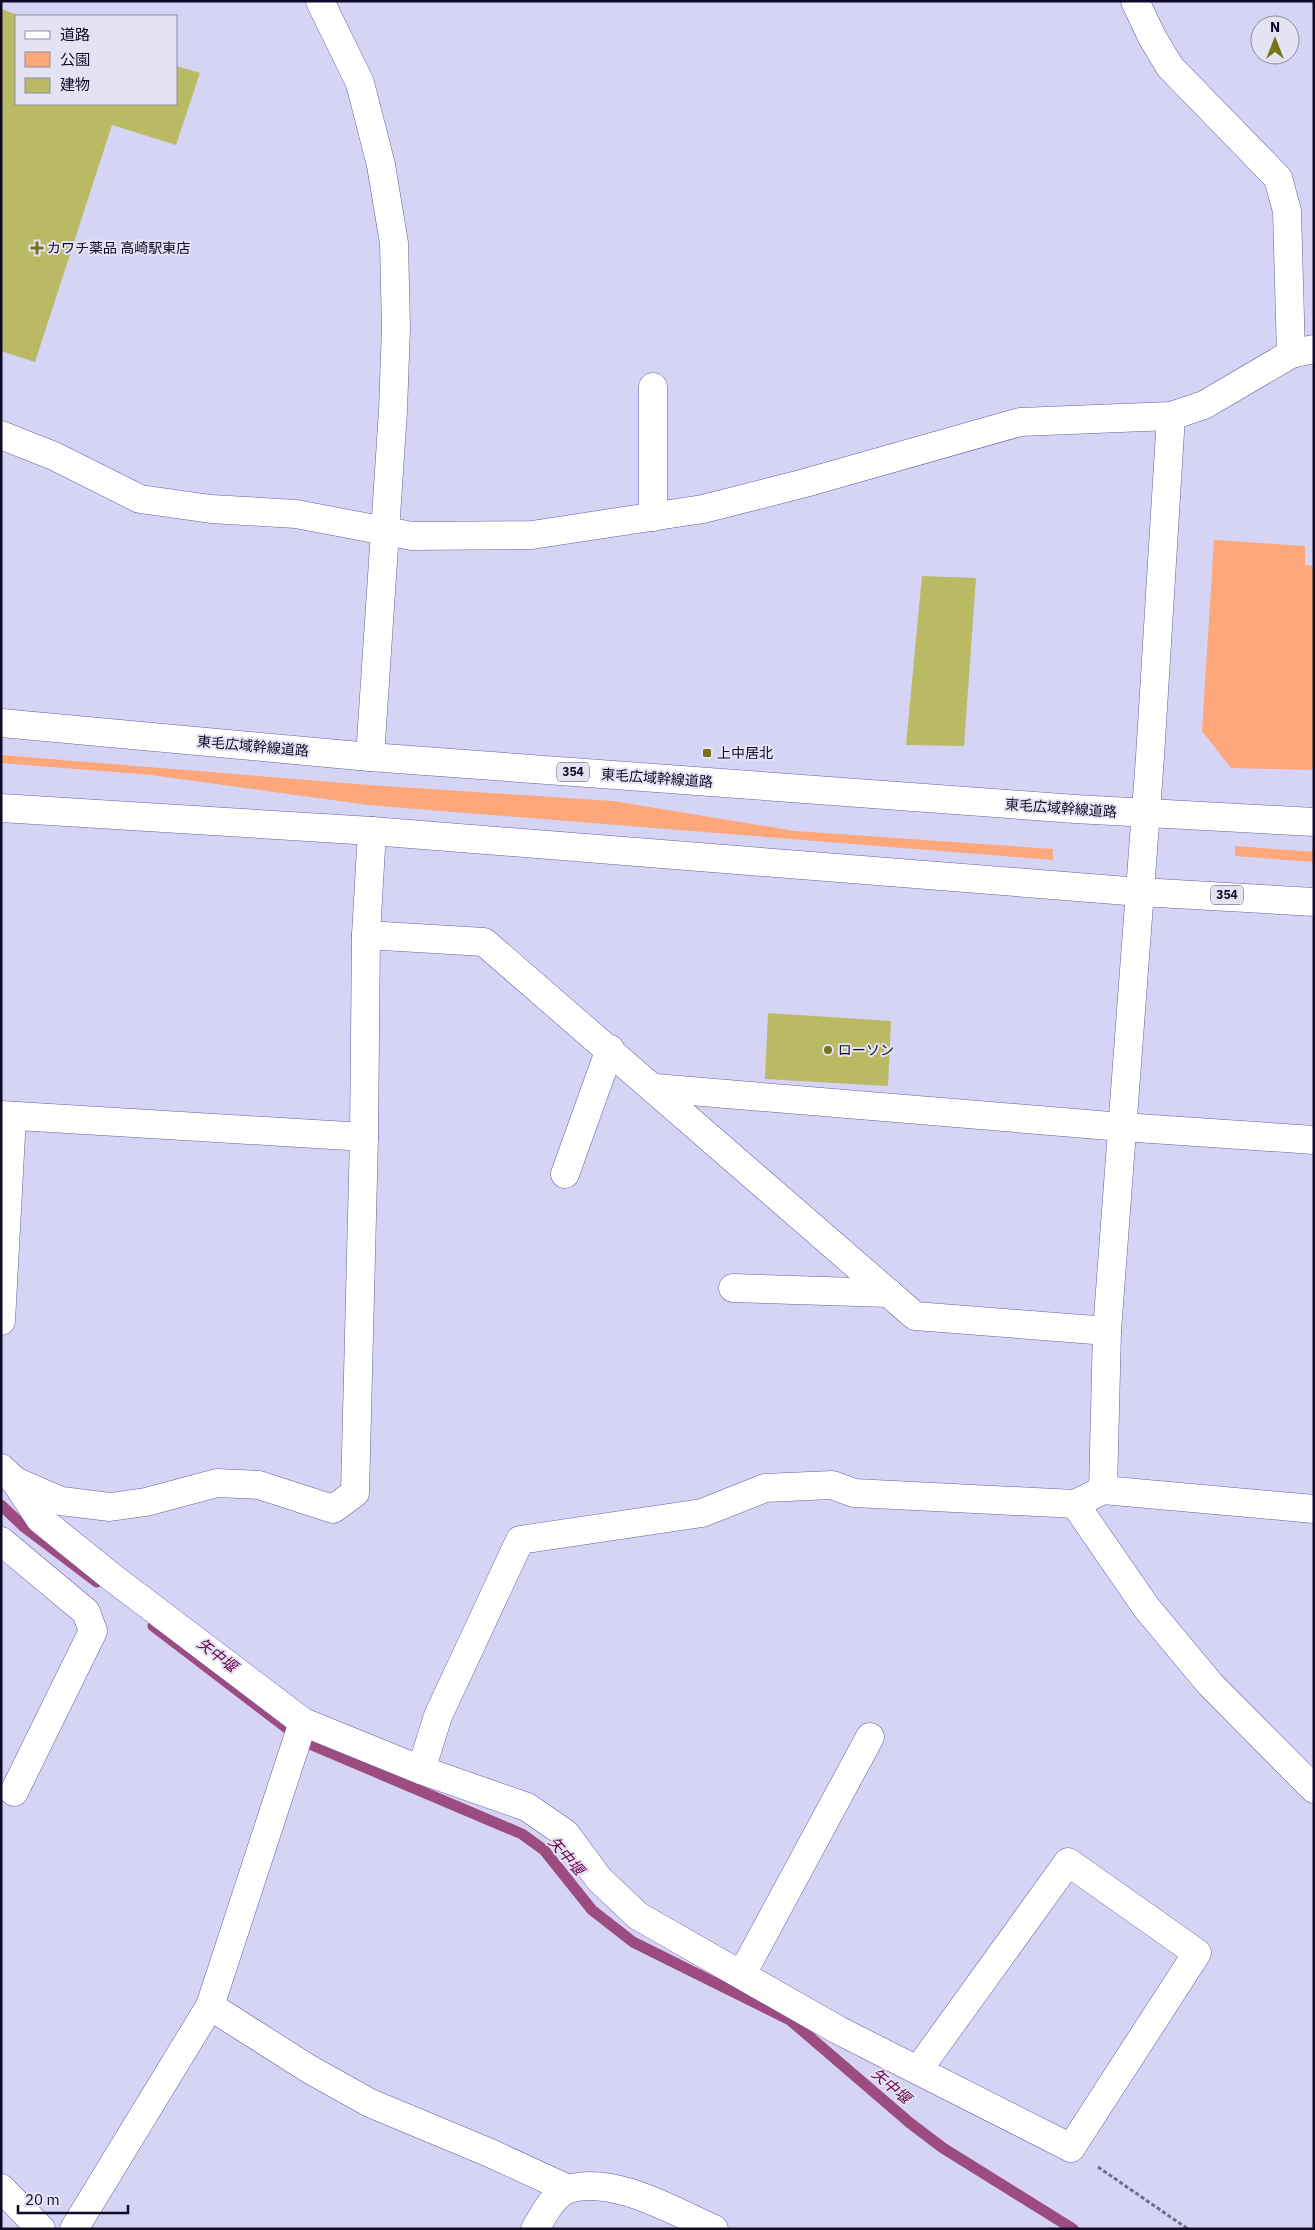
<svg xmlns="http://www.w3.org/2000/svg" width="1315" height="2230" viewBox="0 0 1315 2230" font-family="'IBM Plex Sans','Noto Sans JP',sans-serif">
  <style>
    .green { fill: #fda77b }
    .lines { fill: none; stroke-linecap: round; stroke-linejoin: round }
    .stream { stroke: #9c4c7f; stroke-width: 11 }
    .building { fill: #bab964 }
    .minor-casing { stroke: #685ea5; stroke-width: 29 }
    .highway-casing { stroke: #685ea5; stroke-width: 29 }
    .path { stroke: #706c89; stroke-width: 3; stroke-dasharray: 4 2.5; stroke-linecap: butt }
    .minor { stroke: #fff; stroke-width: 28 }
    .highway { stroke: #fff; stroke-width: 28 }
    .poi-dot { fill: #767419; stroke: #e4e3f3; stroke-width: 2 }
    .labels { text-anchor: middle; stroke-width: 4; stroke-linejoin: round; paint-order: stroke }
    .shield { fill: #e4e3f3; stroke: #4f4b63; stroke-width: 1 }
    .shield-label { font-size: 12px; font-weight: bold; fill: #0f0a25 }
    .poi-label { font-size: 14px; fill: #0f0a25; stroke: #e4e3f3; text-anchor: start }
    .street-label { font-size: 14px; fill: #0f0a25; stroke: #e4e3f3 }
    .water-label { font-size: 15px; font-style: italic; fill: #6c0048; stroke: #e4e3f3 }
  </style>
  <rect width="100%" height="100%" fill="#d6d4f4"/>
  <g class="green">
    <polygon points="1214,540 1305,546 1305,565 1314,566 1314,770 1231,768 1202,731"/>
    <polygon points="1,755 369,785 613,801 795,831 1053,849 1053,860 368,805 151,775 1,763"/>
    <polygon points="1235,846 1314,852 1314,862 1235,856"/>
  </g>
  <g class="lines">
    <g class="stream">
      <polyline points="1,1505 23,1526 97,1582"/>
      <polyline points="153,1626 305,1742 522,1834 544,1850 592,1910 633,1942 790,2020 910,2123 943,2148 1073,2229"/>
    </g>
  </g>
  <g class="building">
    <polygon points="1,9 21,16 16,16 16,104 176,104 176,66 200,73 176,145 112,125 35,362 1,351"/>
    <polygon points="922,576 976,578 964,746 906,745"/>
    <polygon points="768,1013 891,1021 888,1086 765,1079"/>
  </g>
  <g class="lines">
    <g class="minor-casing">
      <g id="minor">
        <polyline points="320,1 360,83 381,165 394,243 396,327 393,411 370,757"/>
        <polyline points="1135,1 1152,37 1170,67 1278,178 1287,211 1291,354"/>
        <polyline points="1,435 54,456 140,499 211,509 296,514 412,536 532,535 703,509 805,483 1020,422 1171,416 1204,405 1291,354 1314,349"/>
        <polyline points="653,517 653,387"/>
        <polyline points="366,935 484,942 915,1316 1107,1331"/>
        <polyline points="655,1088 1122,1127 1314,1140"/>
        <polyline points="1,1115 364,1137"/>
        <polyline points="565,1174 610,1049"/>
        <polyline points="733,1288 889,1293"/>
        <polyline points="1,1321 12,1116"/>
        <polyline points="1,1468 15,1481 40,1519 113,1578 303,1722 421,1770 438,1716 520,1540 702,1513 765,1488 832,1485 854,1493 1075,1504 1103,1490 1314,1509"/>
        <polyline points="15,1481 61,1501 110,1507 146,1502 217,1483 259,1485 333,1509 355,1493 364,1137 366,935 372,831"/>
        <polyline points="1103,1490 1107,1331 1150,757 1171,416"/>
        <polyline points="1075,1504 1146,1607 1210,1684 1314,1789"/>
        <polyline points="1,1541 86,1612 93,1631 14,1792"/>
        <polyline points="421,1770 527,1807 566,1834 599,1879 638,1916 838,2030 1071,2148 1197,1953 1068,1862 918,2070"/>
        <polyline points="742,1974 870,1737"/>
        <polyline points="210,2006 309,2069 370,2103 490,2153 568,2189"/>
        <polyline points="1,2188 41,2229"/>
        <polyline points="74,2229 210,2006 303,1722"/>
        <path d="M535,2229C544,2215 553,2194 569,2189C613,2175 675,2212 714,2229"/>
      </g>
    </g>
    <g class="highway-casing">
      <g id="highway">
        <polyline points="1,723 370,757 1075,809 1314,822"/>
        <polyline points="1,808 372,831 1140,892 1314,902"/>
      </g>
    </g>
    <polyline class="path" points="1098,2167 1188,2229"/>
    <use href="#minor" class="minor"/>
    <use href="#highway" class="highway"/>
  </g>
  <g class="poi-dot">
    <path d="M34.5 240.5h5v5h5v5h-5v5h-5v-5h-5v-5h5z"/>
    <rect x="702" y="748" width="10" height="10" rx="2.5"/>
    <circle cx="828" cy="1050" r="5"/>
  </g>
  <g class="labels">
    <g class="shield">
      <rect x="557" y="762.5" width="32" height="19" rx="4"/>
      <rect x="1211" y="885.5" width="32" height="19" rx="4"/>
    </g>
    <g class="shield-label">
      <text x="573" y="776">354</text>
      <text x="1227" y="899">354</text>
    </g>
    <g class="poi-label">
      <text x="47" y="253">カワチ薬品 高崎駅東店</text>
      <text x="717" y="758">上中居北</text>
      <text x="838" y="1055">ローソン</text>
    </g>
    <g class="street-label">
      <text transform="translate(253 746) rotate(5)" y="5">東毛広域幹線道路</text>
      <text transform="translate(657 778) rotate(4)" y="5">東毛広域幹線道路</text>
      <text transform="translate(1061 808) rotate(4)" y="5">東毛広域幹線道路</text>
    </g>
    <g class="water-label">
      <text transform="translate(217 1655) rotate(37)" y="5">矢中堰</text>
      <text transform="translate(566 1856) rotate(49)" y="5">矢中堰</text>
      <text transform="translate(891 2086) rotate(40)" y="5">矢中堰</text>
    </g>
  </g>
  <rect width="1315" height="2230" fill="none" stroke="#0f0a25" stroke-width="5"/>
  <rect x="15" y="15" width="162" height="90" fill="#e4e3f3" stroke="#8f8ca1"/>
  <rect x="25" y="31" width="25" height="8" fill="#ffffff" stroke="#8f8ca1"/>
  <text x="60" y="40" font-size="15" fill="#0f0a25">道路</text>
  <rect x="25" y="52" width="25" height="15" fill="#fda77b" stroke="#8f8ca1"/>
  <text x="60" y="65" font-size="15" fill="#0f0a25">公園</text>
  <rect x="25" y="78" width="25" height="15" fill="#bab964" stroke="#8f8ca1"/>
  <text x="60" y="90" font-size="15" fill="#0f0a25">建物</text>
  <g transform="translate(1275 40)"><circle r="24" fill="#e4e3f3" stroke="#8f8ca1"/>
  <path d="M0-4L9 19L0 12L-9 19Z" fill="#767419"/>
  <text y="-8" font-size="14" font-weight="bold" text-anchor="middle" fill="#0f0a25">N</text>
  </g>
  <path d="M18 2205v8h110v-8" fill="none" stroke="#0f0a25" stroke-width="2.5"/>
  <text x="25" y="2205" font-size="15" fill="#0f0a25" stroke="#e4e3f3" stroke-width="4" paint-order="stroke">20 m</text>
</svg>
